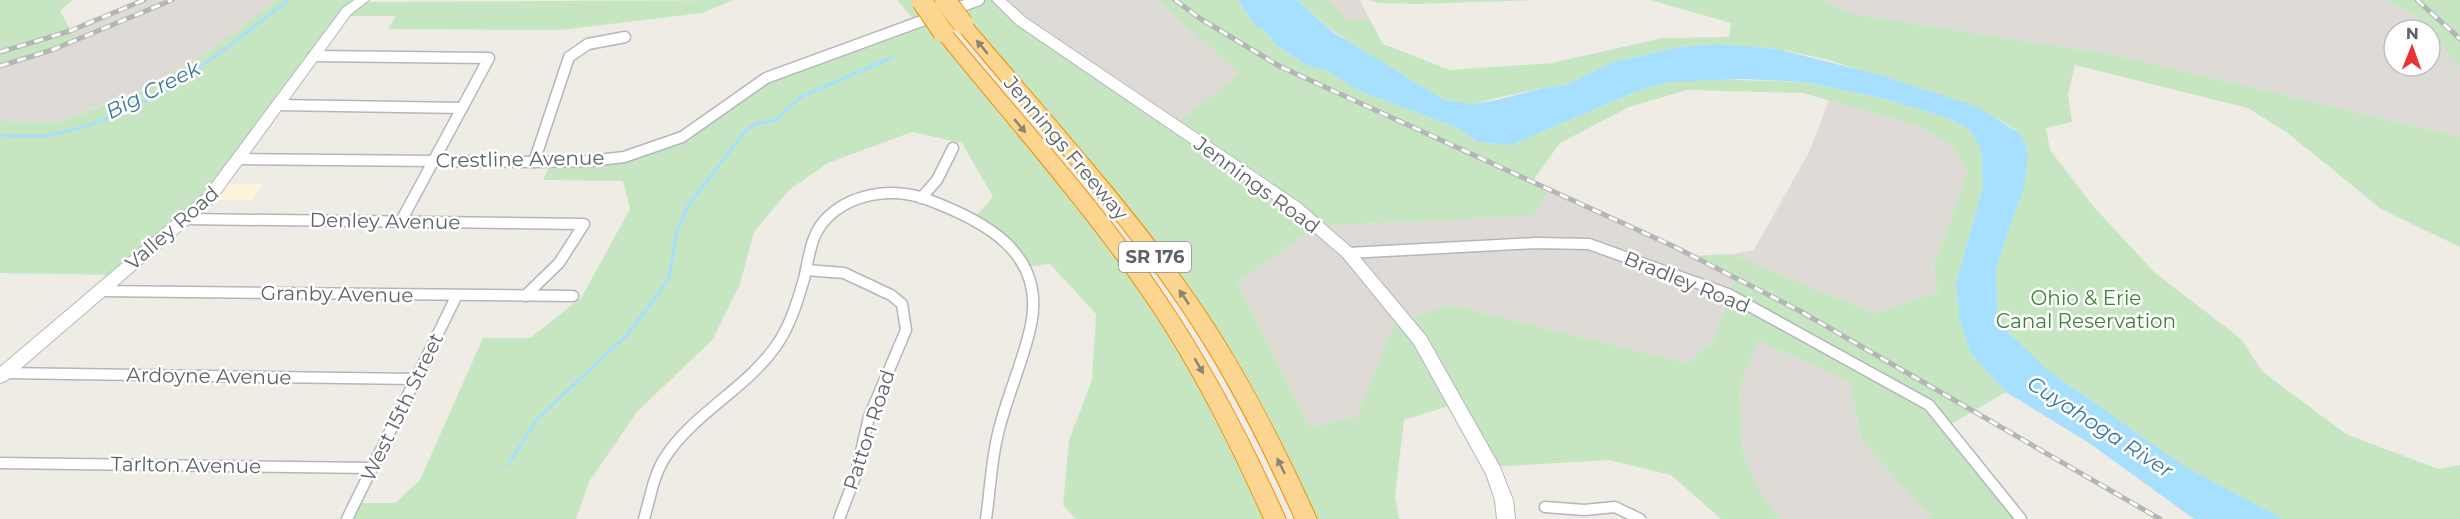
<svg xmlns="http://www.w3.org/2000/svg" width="2460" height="519" viewBox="0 0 2460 519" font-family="Montserrat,sans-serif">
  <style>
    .commercial { fill: #fef2dc }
    .industrial { fill: #dedbd7 }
    .green { fill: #c6e6c2; fill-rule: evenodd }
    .water { fill: #a6e0fe }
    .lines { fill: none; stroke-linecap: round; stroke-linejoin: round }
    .stream { stroke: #a6e0fe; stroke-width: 3 }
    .street-casing { stroke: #b3b6ba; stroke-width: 13 }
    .secondary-casing { stroke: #b4b8bd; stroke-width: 2 }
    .highway-casing { stroke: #f29002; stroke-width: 2 }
    .street { stroke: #fff; stroke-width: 10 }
    .secondary { fill: #fff; fill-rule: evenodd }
    .highway { fill: #fcd690; fill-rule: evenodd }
    .rail-casing { stroke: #b4b5b6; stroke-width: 5 }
    .rail { stroke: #fff; stroke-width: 3; stroke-dasharray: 9; stroke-linecap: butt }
    .highway-bridge-casing { stroke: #f29002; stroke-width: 22; stroke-linecap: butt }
    .highway-bridge { stroke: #fcd690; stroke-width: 20 }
    .oneway { fill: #8d8573 }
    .labels { text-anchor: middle; stroke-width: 5; stroke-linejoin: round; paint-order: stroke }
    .shield { fill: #fff; stroke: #8e9194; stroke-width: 1.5 }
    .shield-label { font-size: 18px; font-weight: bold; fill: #5d6266 }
    .street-label { font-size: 20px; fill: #5d6266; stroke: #fff }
    .park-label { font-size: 20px; fill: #3a8436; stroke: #fff }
    .water-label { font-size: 21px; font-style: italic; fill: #3d779f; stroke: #fff }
  </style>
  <rect width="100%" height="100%" fill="#efece5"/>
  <polygon class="commercial" points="222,184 263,184 252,200 208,200"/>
  <g class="industrial">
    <polygon points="144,0 276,0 210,50 145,88 59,122 0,121 0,66 76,41 70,31"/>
    <polygon points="998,0 1157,0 1241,74 1173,125"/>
    <polygon points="1328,0 1360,0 1370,20 1348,20"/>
    <polygon points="1795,0 2386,0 2417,17 2428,30 2394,30 2394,66 2430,66 2430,32 2460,68 2460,137 2121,56 1804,7"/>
    <polygon points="1829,100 1918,126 1952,146 1968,171 1933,269 1938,292 1873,313 1732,254 1754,250 1809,152"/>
    <polygon points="1549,190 1675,247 1734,278 1714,340 1687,363 1451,305 1403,319 1398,313 1357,416 1310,427 1238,283 1316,226 1532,216"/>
    <polygon points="1758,341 1849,381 1862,442 1932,519 1779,519 1760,490 1743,453 1739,389"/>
  </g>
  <g class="green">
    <polygon points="0,0 73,0 60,11 76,40 0,66"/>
    <polygon points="276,0 363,0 361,2 733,0 702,13 560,30 388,29 396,16 344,16 221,185 118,275 0,273 0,121 59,122 145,89 210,50"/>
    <polygon points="897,0 921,0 1135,269 1275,519 1075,519 1063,505 1069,440 1092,380 1096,314 1050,264 1024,267 1017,252 972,220 993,197 962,143 912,132 828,163 789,190 754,232 740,284 713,339 637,412 589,482 576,519 347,519 355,503 395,503 420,480 483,338 530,338 581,298 630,209 623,181 543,180 552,161 590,161 664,145 766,78 917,23"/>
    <path d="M945,0H998L1173,125L1240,74L1157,0H1238L1255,26L1264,29L1276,45L1306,65L1325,70L1362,92L1458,128L1478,142L1511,145L1635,92L1668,82L1706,79L1806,82L1885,99L1948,118L1969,129L1981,149L1983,186L1956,283L1981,365L2006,392L1946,427L2021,519H1932L1862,442L1849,381L1758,341L1739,389L1743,453L1760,490L1779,519H1721L1671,475L1609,460L1491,467L1455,404L1404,420L1395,496L1399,519H1306L1189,304ZM1687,90L1803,93L1918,126L1952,146L1968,171L1933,269L1938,292L1873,313L1732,254L1689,256L1734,278L1714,340L1687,363L1451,305L1403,319L1398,313L1357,416L1310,427L1238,283L1316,226L1533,216L1549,190L1532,182L1560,143L1629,107Z"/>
    <polygon points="1297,0 1328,0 1348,20 1370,20 1383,44 1450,70 1552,63 1662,38 1729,37 1731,23 1650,0 1822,0 1852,14 2121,56 2460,137 2460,247 2381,209 2289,134 2248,108 2075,65 2068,94 2072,122 2046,128 2050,150 2093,206 2154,272 2241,339 2263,372 2346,434 2438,469 2460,465 2460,519 2279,519 2185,474 2066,391 2009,333 1997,313 1993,263 2022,190 2028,152 2015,129 1975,107 1825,59 1777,49 1720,44 1680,47 1613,62 1563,86 1547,87 1470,104 1444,100 1380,62 1333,31"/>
    <polygon points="1368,0 1539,0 1417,4 1379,3"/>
    <polygon points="2386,0 2460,0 2460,68 2417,17"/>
  </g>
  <polygon class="water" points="1238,0 1297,0 1333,32 1444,100 1470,104 1497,100 1547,87 1563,86 1613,62 1680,47 1720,44 1777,49 1880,75 1975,106 2021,134 2028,152 2025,184 1996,268 1997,313 2009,333 2046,369 2185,467 2283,519 2194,519 2089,443 2006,392 1981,365 1970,351 1959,318 1956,283 1983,186 1981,149 1969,129 1948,118 1885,99 1806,82 1742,79 1668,82 1635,92 1511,145 1478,142 1458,128 1362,92 1325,70 1306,65 1276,45 1264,29 1255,26"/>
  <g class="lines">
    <g class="stream">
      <path d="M0,135C18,136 37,138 55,134C143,117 220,54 288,0"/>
      <polyline points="508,465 537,419 626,336 656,297 669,278 677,231 688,206 746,130 755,124 776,120 802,96 893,57"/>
    </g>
    <g class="street-casing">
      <g id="street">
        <polyline points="313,56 489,58 401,221"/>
        <polyline points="278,105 462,108"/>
        <polyline points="240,159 534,162 590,161 624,157 682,137 766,78 979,0"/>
        <polyline points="534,162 569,57 588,44 625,37"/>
        <polyline points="921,198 937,180 953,148"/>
        <polyline points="186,219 584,224 559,263 525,296"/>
        <polyline points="1348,253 1536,243 1589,244 1728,294 1929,405 2021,519"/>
        <polyline points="806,270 844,273 891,295 902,304 906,330 869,417 855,477 839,519"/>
        <polyline points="100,291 573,296"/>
        <polyline points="4,373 415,379"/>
        <polyline points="0,463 371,468"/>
        <polyline points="1545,507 1584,510 1615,507 1640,519"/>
        <polyline points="347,519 457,295"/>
        <path d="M644,519C650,499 653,477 664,459C693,413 745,390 776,346C790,326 797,303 804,279C809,259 810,236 825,220C850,193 892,187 926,199C983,220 1046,252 1031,325C1023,363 1005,400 997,438C991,464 990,492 986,519"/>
      </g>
    </g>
    <g class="secondary-casing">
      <g id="secondary">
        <polygon points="354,0 369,0 351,14 214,202 6,381 0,383 0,367 204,194 343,8"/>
        <polygon points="992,0 1006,0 1026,18 1300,203 1353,249 1426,336 1500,467 1513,500 1515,519 1497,519 1495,500 1486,474 1414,344 1343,257 1290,211 1016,24"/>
      </g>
    </g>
    <g class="highway-casing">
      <g id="highway">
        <path d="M963,19L969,20C1046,111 1126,198 1194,295C1243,365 1282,442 1317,519H1295C1262,446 1226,374 1181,308C1114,209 1033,120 957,28L955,24Z"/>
        <path d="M943,26L949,28C1021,116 1100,200 1164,295C1212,366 1251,441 1286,519H1264C1230,444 1194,371 1148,303C1084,209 1008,124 937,36L935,32L937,28Z"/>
      </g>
    </g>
    <use href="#street" class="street"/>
    <use href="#secondary" class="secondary"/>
    <use href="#highway" class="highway"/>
    <g class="rail-casing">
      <g id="rail">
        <polyline points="1175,0 1201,19 1279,66 1675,247 1800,311 2160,519"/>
        <polyline points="2417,0 2460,39"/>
        <polyline points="0,52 70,31 144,0"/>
        <polyline points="0,66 52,50 172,0"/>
      </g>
    </g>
    <use href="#rail" class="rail"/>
    <g class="highway-bridge-casing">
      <g id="highway-bridge">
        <polyline points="945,0 963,24"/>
        <polyline points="922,1 943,32"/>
      </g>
    </g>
    <use href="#highway-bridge" class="highway-bridge"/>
  </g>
  <defs><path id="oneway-solid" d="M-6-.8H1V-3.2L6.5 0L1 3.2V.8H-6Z" transform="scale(1.5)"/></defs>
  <g class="oneway">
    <use href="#oneway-solid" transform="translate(982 47) rotate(-130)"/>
    <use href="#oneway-solid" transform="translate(1020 126) rotate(50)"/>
    <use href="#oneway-solid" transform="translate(1184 297) rotate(-124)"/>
    <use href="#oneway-solid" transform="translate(1199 366) rotate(60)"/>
    <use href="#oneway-solid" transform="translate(1281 466) rotate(-116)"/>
  </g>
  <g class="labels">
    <rect class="shield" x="1119" y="242" width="72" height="30" rx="4.5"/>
    <g class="shield-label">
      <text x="1155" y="263">SR 176</text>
    </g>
    <g class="street-label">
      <text transform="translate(1066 148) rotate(50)" y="7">Jennings Freeway</text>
      <text transform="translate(520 159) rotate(-1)" y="7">Crestline Avenue</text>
      <text transform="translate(1257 185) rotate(36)" y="7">Jennings Road</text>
      <text transform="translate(385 221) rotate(1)" y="7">Denley Avenue</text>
      <text transform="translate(172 228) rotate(-41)" y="7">Valley Road</text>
      <text transform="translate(1687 282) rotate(22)" y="7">Bradley Road</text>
      <text transform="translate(337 294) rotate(1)" y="7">Granby Avenue</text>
      <text transform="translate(209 376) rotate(1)" y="7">Ardoyne Avenue</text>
      <text transform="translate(402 407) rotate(-64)" y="7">West 15th Street</text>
      <text transform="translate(869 430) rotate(-72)" y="7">Patton Road</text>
      <text transform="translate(186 465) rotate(1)" y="7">Tarlton Avenue</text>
    </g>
    <g class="park-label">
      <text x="2086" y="305">Ohio &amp; Erie<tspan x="2086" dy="23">Canal Reservation</tspan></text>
    </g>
    <g class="water-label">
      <text transform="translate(153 90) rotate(-27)" y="7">Big Creek</text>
      <text transform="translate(2100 427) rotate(33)" y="7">Cuyahoga River</text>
    </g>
  </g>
  <g transform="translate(2412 48) rotate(1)"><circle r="28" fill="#ffffff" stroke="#bec0c2" stroke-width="1.5"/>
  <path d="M0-4.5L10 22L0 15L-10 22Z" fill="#e83336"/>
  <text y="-9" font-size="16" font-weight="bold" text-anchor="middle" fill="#5d6266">N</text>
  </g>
</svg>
